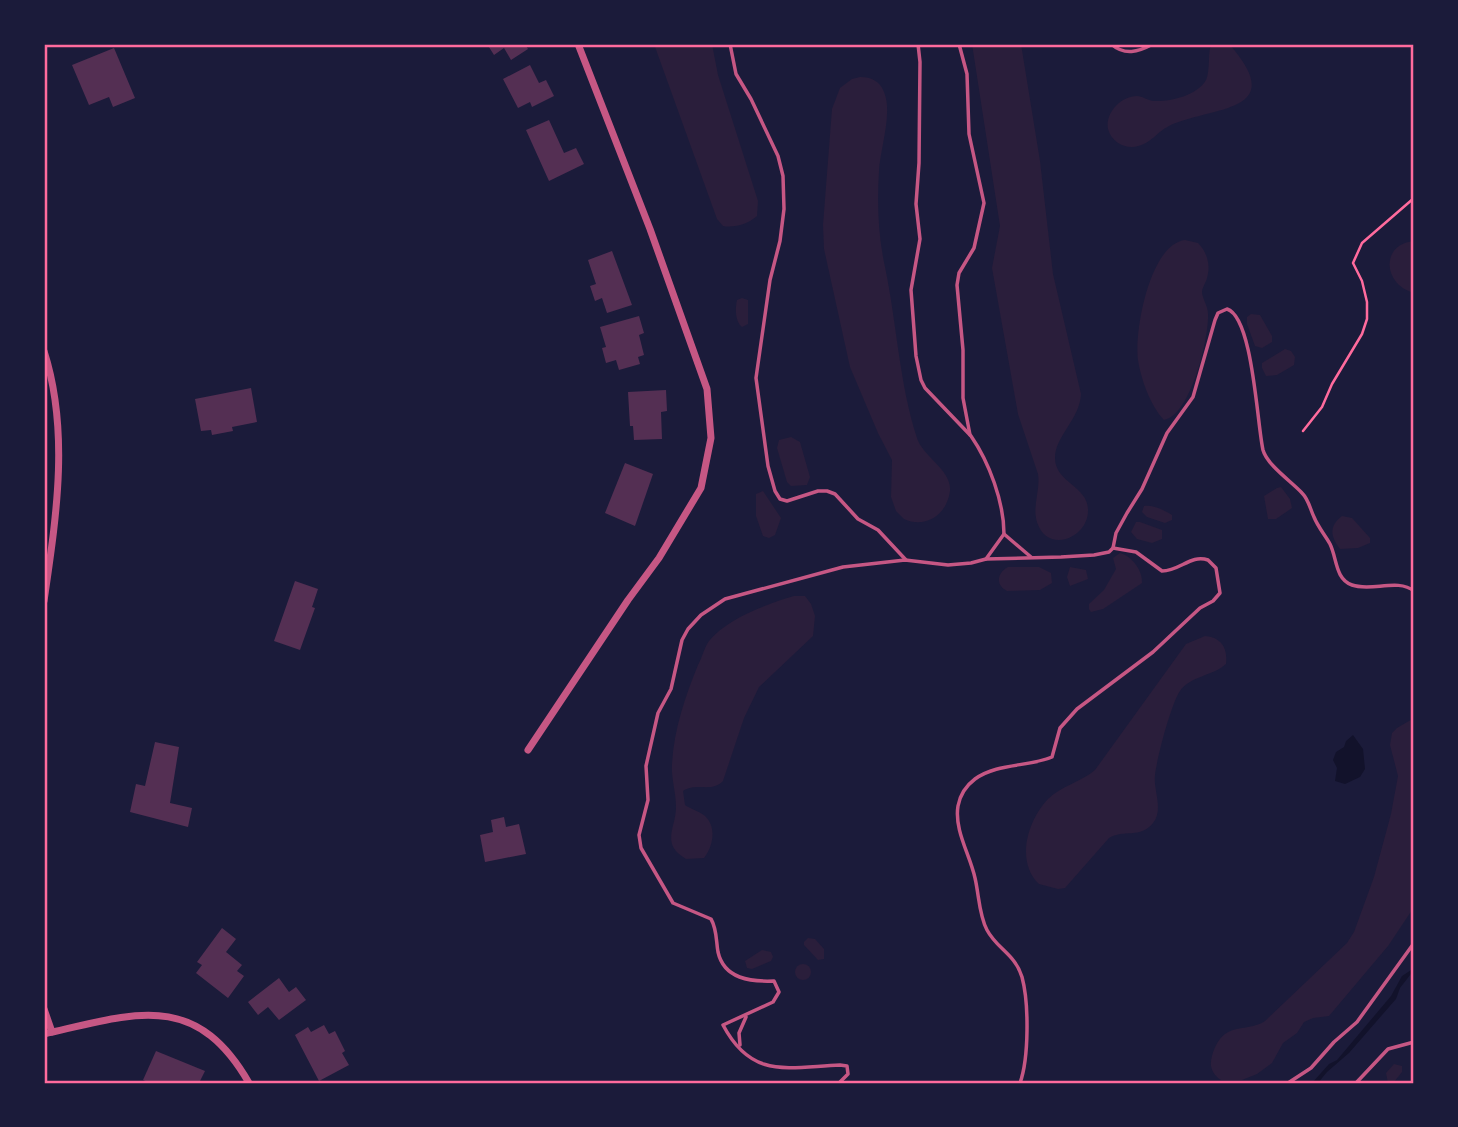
<svg xmlns="http://www.w3.org/2000/svg" width="1458" height="1127" viewBox="0 0 1458 1127" font-family="'Open Sans',sans-serif">
  <style>
    .green { fill: #2a1e3b }
    .water { fill: #12122b }
    .building { fill: #542f53 }
    .lines { fill: none; stroke-linecap: round; stroke-linejoin: round }
    .path { stroke: #ff6b9d; stroke-width: 2.5 }
    .service { stroke: #c65784; stroke-width: 3.5 }
    .minor { stroke: #c65784; stroke-width: 7 }
    .neatline { fill: none; stroke: #ff6b9d; stroke-width: 2.5 }
  </style>
  <rect width="100%" height="100%" fill="#1b1b3a"/>
  <g class="green">
    <path d="M654,44H712L718,75L758,201L757,216C748,224 735,228 723,226L717,219Z"/>
    <path d="M972,44H1021L1040,161L1053,274L1081,394C1080,419 1055,436 1055,458C1055,483 1089,486 1088,511C1088,536 1052,553 1039,527C1030,510 1041,491 1038,474L1018,414L992,268L1000,226Z"/>
    <path d="M1215,44H1229C1291,114 1211,106 1169,126C1155,133 1150,146 1132,147C1121,147 1111,140 1108,129C1105,113 1121,96 1137,96C1142,96 1147,100 1153,101C1169,102 1197,96 1206,80C1210,71 1208,58 1210,48Z"/>
    <path d="M860,77C871,77 880,81 884,92C893,113 880,149 879,171C877,203 878,235 885,267C897,324 899,382 917,438C923,457 952,470 950,491C947,515 925,529 904,519L896,511L891,497L892,460L878,433L850,367L824,249L823,225L832,109L840,88L852,79Z"/>
    <path d="M1185,240L1198,243C1207,252 1211,265 1207,278C1206,283 1202,287 1202,293C1203,300 1208,306 1208,314C1209,338 1191,415 1164,420C1150,405 1141,379 1138,360C1134,331 1150,244 1185,240Z"/>
    <path d="M1414,241V293C1383,285 1380,244 1414,241Z"/>
    <path d="M742,298L748,300V324L742,327C735,322 735,308 737,300Z"/>
    <polygon points="1251,314 1260,315 1272,336 1272,342 1262,348 1255,346 1247,324 1247,317"/>
    <polygon points="1285,349 1291,351 1295,357 1294,365 1277,375 1266,376 1262,368 1262,363"/>
    <polygon points="791,437 800,442 810,477 807,485 791,486 787,482 777,448 779,440"/>
    <polygon points="1281,487 1290,499 1292,508 1276,519 1268,519 1264,496 1277,488"/>
    <polygon points="763,491 781,518 775,535 769,538 763,536 756,516 756,494"/>
    <path d="M1144,506C1154,505 1164,510 1172,515V520L1165,523L1147,517L1142,512Z"/>
    <path d="M1342,516L1352,518L1370,538V543L1358,548L1340,549C1330,536 1329,526 1342,516Z"/>
    <polygon points="1136,522 1140,522 1162,530 1162,539 1152,543 1137,539 1131,532"/>
    <path d="M1120,553C1132,556 1143,571 1142,583L1103,609L1091,612L1089,609V604L1104,590L1116,569L1113,558Z"/>
    <path d="M1008,567H1039L1051,573L1052,583L1040,590L1007,591C995,585 997,573 1008,567Z"/>
    <polygon points="1070,567 1086,570 1088,579 1070,586 1067,577"/>
    <path d="M794,596H805L811,604L815,616L813,636L759,687L744,718L723,781C712,793 696,782 683,791L685,805C691,809 699,811 705,816C717,827 713,847 704,858L686,859C660,844 676,828 676,807C676,792 671,778 672,764C674,729 685,697 698,665C702,658 704,648 709,641C728,618 767,604 794,596Z"/>
    <path d="M1205,636C1221,637 1228,648 1226,664C1213,676 1190,676 1180,691C1171,704 1157,758 1155,775C1153,790 1164,809 1153,823C1141,839 1123,829 1109,838L1065,888L1058,889L1039,884C1015,861 1028,820 1048,799C1061,786 1081,782 1095,770L1186,644Z"/>
    <path d="M1414,718V907L1388,946L1329,1016L1313,1018L1304,1022L1297,1033L1283,1043L1272,1063L1257,1074L1242,1080H1221C1212,1074 1209,1066 1212,1056C1223,1019 1245,1034 1265,1021L1347,943L1354,932L1374,877L1391,814L1398,776L1390,745L1392,733L1397,728Z"/>
    <polygon points="808,938 815,939 824,949 824,959 818,960 804,945 804,942"/>
    <polygon points="762,950 771,952 773,957 771,961 752,969 747,968 745,961"/>
    <circle cx="803" cy="972" r="8"/>
    <polygon points="1394,1064 1402,1066 1402,1072 1394,1082 1388,1083 1386,1073"/>
  </g>
  <g class="water">
    <polygon points="1353,735 1363,749 1365,769 1360,777 1345,784 1335,781 1337,768 1333,760 1336,752 1344,747 1346,741"/>
    <polygon points="1414,963 1414,970 1400,988 1396,999 1349,1053 1327,1072 1318,1083 1312,1083 1329,1064 1337,1060 1391,996 1402,976 1411,970"/>
  </g>
  <g class="building">
    <polygon points="487,44 525,44 528,49 511,60 504,48 494,55"/>
    <polygon points="114,48 135,98 113,107 109,97 89,105 72,65"/>
    <polygon points="530,65 539,83 546,80 554,96 532,107 530,102 518,108 503,79"/>
    <polygon points="549,120 564,153 576,148 584,164 549,181 526,130"/>
    <polygon points="612,251 632,305 607,313 602,298 595,301 590,286 596,284 588,260"/>
    <polygon points="639,316 644,333 639,335 644,355 638,357 640,364 619,370 616,360 606,363 602,348 606,347 600,327"/>
    <polygon points="251,388 257,422 232,427 233,431 212,435 211,430 201,431 195,399"/>
    <polygon points="666,390 667,411 661,412 662,439 634,440 633,426 630,426 628,392"/>
    <polygon points="625,463 653,474 635,526 605,513"/>
    <polygon points="295,581 318,589 312,607 315,608 300,650 274,641"/>
    <polygon points="155,742 179,747 170,803 192,808 188,827 130,812 136,784 145,786"/>
    <polygon points="504,817 506,827 519,824 526,854 485,862 480,835 493,832 491,820"/>
    <polygon points="222,928 236,939 226,952 242,965 237,971 244,976 228,998 196,973 202,965 197,962"/>
    <polygon points="279,978 289,992 296,987 306,1000 279,1020 268,1007 258,1015 248,1002"/>
    <polygon points="324,1025 329,1034 335,1031 345,1051 342,1053 349,1065 319,1081 295,1035 308,1027 311,1032"/>
    <polygon points="156,1051 205,1071 199,1083 150,1083 143,1080"/>
  </g>
  <g class="lines">
    <polyline class="path" points="1303,431 1322,407 1332,384 1362,334 1367,319 1367,302 1362,281 1353,263 1362,243 1414,198"/>
    <g class="service">
      <polyline points="730,44 736,74 751,99 778,156 783,176 784,209 780,241 770,280 756,378 768,466 775,491 780,499 787,501 818,491 827,491 835,494 858,519 878,530 906,560"/>
      <path d="M918,44L920,62L919,163L916,204L920,239L911,290L916,356L921,380L925,388L971,436C989,462 1004,502 1004,534L986,559"/>
      <polyline points="959,44 967,74 969,134 984,203 974,248 959,273 957,285 963,350 963,398 970,435"/>
      <path d="M1111,44C1125,56 1138,52 1153,44"/>
      <polyline points="1004,534 1031,557"/>
      <polyline points="740,1045 739,1033 746,1017"/>
      <path d="M839,1083L848,1074L847,1066L840,1065C788,1067 752,1080 723,1025L773,1002L779,992L774,981C751,982 724,979 718,952C716,941 717,929 711,919L673,903L641,848L639,835L648,800L646,766L658,713L671,689L682,640L688,629L701,615L725,599L843,567L905,560L948,565L971,563L986,559L1061,557L1094,555L1109,552L1113,548L1116,533L1127,513L1142,489L1167,433L1193,397L1215,320L1218,313L1227,309C1253,317 1257,424 1263,450C1267,465 1292,482 1302,493C1309,500 1310,509 1314,517C1318,527 1325,535 1330,544C1337,558 1335,579 1352,585C1371,592 1398,578 1414,591"/>
      <path d="M1020,1083C1029,1058 1029,1003 1022,977C1015,954 997,949 987,930C979,915 979,895 975,878C970,855 954,830 958,806C960,795 967,785 975,779C997,763 1028,767 1052,757L1060,728L1077,709L1153,652L1200,608L1213,601L1220,593L1216,568L1208,560C1191,554 1180,571 1162,571L1136,552L1113,548"/>
      <polyline points="1288,1083 1311,1068 1334,1042 1357,1022 1414,943"/>
      <polyline points="1356,1083 1388,1049 1414,1042"/>
    </g>
    <g class="minor">
      <path d="M44,351C70,432 56,518 44,601"/>
      <polyline points="528,750 628,600 659,558 701,488 711,438 707,389 650,229 578,44"/>
      <polyline points="44,1009 52,1032"/>
      <path d="M44,1034C133,1014 195,989 249,1083"/>
    </g>
  </g>
  <rect width="1458" height="1127" fill="none" stroke="#1b1b3a" stroke-width="91"/>
  <rect x="46" y="46" width="1366" height="1036" class="neatline"/>
</svg>
